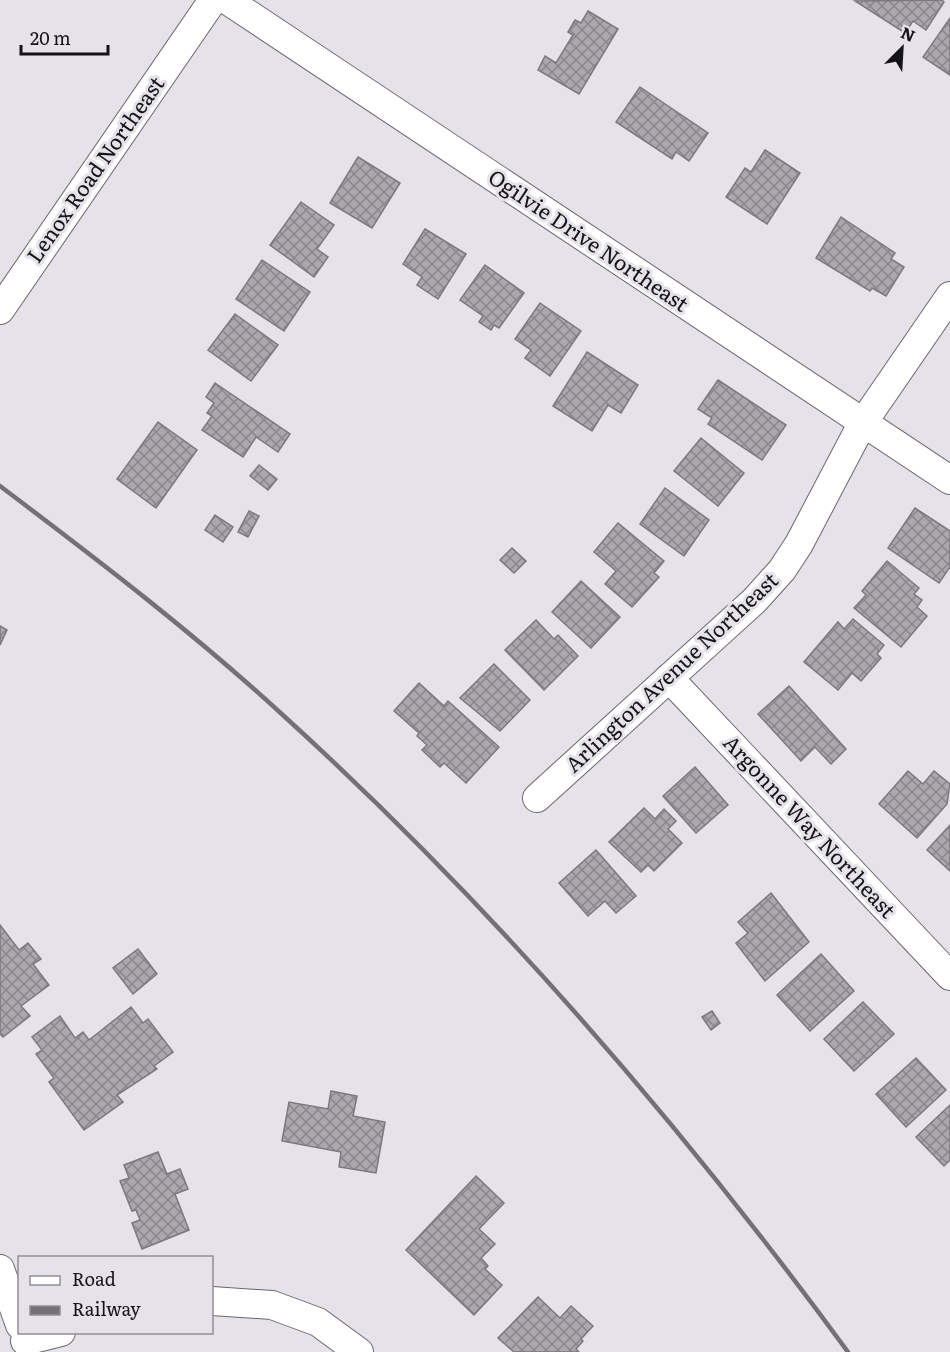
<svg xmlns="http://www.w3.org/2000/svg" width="950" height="1352" viewBox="0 0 950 1352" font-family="Literata,serif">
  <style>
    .building { fill: url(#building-cross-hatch); stroke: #7b787e; stroke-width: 1.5 }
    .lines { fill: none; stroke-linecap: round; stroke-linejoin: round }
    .minor-casing { stroke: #6a676d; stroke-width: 30 }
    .minor { stroke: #fff; stroke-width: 28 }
    .rail { stroke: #737176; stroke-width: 4.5 }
    .labels { text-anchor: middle; stroke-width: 6; stroke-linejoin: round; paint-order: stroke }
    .street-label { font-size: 21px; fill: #141316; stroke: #e5e2e9 }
  </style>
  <defs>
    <pattern id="building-cross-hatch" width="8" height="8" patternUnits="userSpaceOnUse" patternTransform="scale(1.5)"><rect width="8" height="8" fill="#aaa7ad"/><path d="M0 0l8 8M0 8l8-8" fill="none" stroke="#89878c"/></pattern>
  </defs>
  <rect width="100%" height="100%" fill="#e5e2e9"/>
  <g class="building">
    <polygon points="942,0 944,2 926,30 913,21 905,33 855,1"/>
    <polygon points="588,11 618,29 579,94 538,70 545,56 556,63 573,35 568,32 575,20 581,23"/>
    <polygon points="950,18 950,75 923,57"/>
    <polygon points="640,87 708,133 689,161 676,152 672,159 616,122"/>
    <polygon points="765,150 800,173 767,224 726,197 745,168 751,172"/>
    <polygon points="358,157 400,183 372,228 330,203"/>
    <polygon points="301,202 334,225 317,249 328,257 314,277 270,245"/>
    <polygon points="841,217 895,253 891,259 904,267 886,296 872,288 870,291 816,258"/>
    <polygon points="425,229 466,254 438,299 417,285 422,277 403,264"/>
    <polygon points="262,260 310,292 284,331 236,299"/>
    <polygon points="485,265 524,293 499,328 494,325 491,330 479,322 483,316 460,300"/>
    <polygon points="540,303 581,331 550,376 525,358 531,350 515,339"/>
    <polygon points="235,314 278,345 251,381 208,350"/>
    <polygon points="587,352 638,385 621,413 608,405 592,431 553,406"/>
    <polygon points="718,380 786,425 762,460 708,424 712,418 698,409"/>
    <polygon points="215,383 290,434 278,452 256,437 243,457 202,430 212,416 207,413 214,403 206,397"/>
    <polygon points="158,422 197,450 156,508 117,479"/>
    <polygon points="701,438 744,473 718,506 674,471"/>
    <polygon points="259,465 277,479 268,490 250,476"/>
    <polygon points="665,488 709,520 684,556 640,524"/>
    <polygon points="915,508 950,531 950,567 939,583 888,548"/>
    <polygon points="249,511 259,516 248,537 238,532"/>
    <polygon points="215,515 233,527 223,542 205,530"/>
    <polygon points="618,523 664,561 654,573 659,577 632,607 605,584 616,571 594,552"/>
    <polygon points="512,548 526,561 514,573 500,560"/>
    <polygon points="887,561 919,588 914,594 922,600 917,607 927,616 901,647 854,608 866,595 862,591"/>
    <polygon points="581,581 620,617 591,648 552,612"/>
    <polygon points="853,619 884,645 877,654 881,658 861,681 852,673 838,690 804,662 838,622 844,629"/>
    <polygon points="536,620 554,639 558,635 578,656 544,690 505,650"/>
    <polygon points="0,626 7,630 0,645"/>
    <polygon points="494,664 530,700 500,731 460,698"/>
    <polygon points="419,683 444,706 448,701 499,747 466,783 444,763 440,767 422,750 427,745 417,736 419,733 394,711"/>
    <polygon points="789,686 846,749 831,764 815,747 801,761 758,714"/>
    <polygon points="695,767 728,805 696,833 663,796"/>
    <polygon points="908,771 923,784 934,771 950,784 947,804 917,838 879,804"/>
    <polygon points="644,808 655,819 664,809 676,821 668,829 682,843 654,871 648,865 641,872 609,842"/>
    <polygon points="950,825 950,871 927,850"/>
    <polygon points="596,850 636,896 616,913 605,901 588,916 559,883"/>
    <polygon points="771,893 809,942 765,981 736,943 748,933 738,922"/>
    <polygon points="0,925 19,950 28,943 41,959 33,964 49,985 21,1006 30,1016 3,1037 0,1034"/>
    <polygon points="138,949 157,974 133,994 113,968"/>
    <polygon points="821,954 854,991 810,1031 777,995"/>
    <polygon points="863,1002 894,1034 854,1071 824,1039"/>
    <polygon points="131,1007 143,1023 148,1019 173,1052 154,1066 157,1069 117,1095 123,1102 84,1130 49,1082 54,1078 36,1054 42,1050 32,1037 60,1016 75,1038 83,1032 89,1040"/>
    <polygon points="712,1011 720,1023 711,1030 702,1017"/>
    <polygon points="916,1058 946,1090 906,1127 876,1094"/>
    <polygon points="331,1091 357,1096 353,1116 385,1122 376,1173 339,1167 341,1152 282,1141 289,1102 328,1109"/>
    <polygon points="950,1105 950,1160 944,1166 916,1137"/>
    <polygon points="158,1152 167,1174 180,1169 188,1189 175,1194 189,1230 142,1249 132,1223 140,1220 136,1210 132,1211 120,1181 129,1178 124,1165"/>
    <polygon points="476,1176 504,1203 479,1229 495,1244 481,1258 488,1266 485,1269 502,1285 474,1315 406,1250"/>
    <polygon points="538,1297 560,1318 571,1306 593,1326 581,1339 583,1341 576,1349 579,1352 514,1352 498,1338"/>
  </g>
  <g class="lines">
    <g class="minor-casing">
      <g id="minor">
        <polyline points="227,0 950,480"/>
        <polyline points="0,310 213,0"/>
        <polyline points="669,678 950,976"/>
        <polyline points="537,798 755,600 782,570 799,544 862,424 950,296"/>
        <polyline points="0,1269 20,1325"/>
        <polyline points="212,1301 272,1305 318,1322 359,1352"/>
        <polyline points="25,1341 61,1332"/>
      </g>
    </g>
    <use href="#minor" class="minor"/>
    <path class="rail" d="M0,486C98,560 195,634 285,717C495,908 680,1123 848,1352"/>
  </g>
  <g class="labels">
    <g class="street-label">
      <text transform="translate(96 170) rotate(-55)" y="7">Lenox Road Northeast</text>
      <text transform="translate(588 241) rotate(34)" y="7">Ogilvie Drive Northeast</text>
      <text transform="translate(672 673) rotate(-43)" y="7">Arlington Avenue Northeast</text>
      <text transform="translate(809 827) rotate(47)" y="7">Argonne Way Northeast</text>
    </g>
  </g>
  <rect x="18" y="1256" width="195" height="78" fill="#e5e2e9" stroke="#918f95" stroke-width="1.5"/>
  <rect x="30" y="1276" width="30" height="9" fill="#ffffff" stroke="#918f95" stroke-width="1.5"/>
  <text x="72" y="1286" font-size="18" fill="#141316">Road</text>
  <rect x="30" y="1306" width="30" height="9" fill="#737176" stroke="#918f95" stroke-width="1.5"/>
  <text x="72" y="1316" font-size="18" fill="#141316">Railway</text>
  <g transform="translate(902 48) rotate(24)" stroke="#e5e2e9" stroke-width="4.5" paint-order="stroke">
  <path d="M0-4.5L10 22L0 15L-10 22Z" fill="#141316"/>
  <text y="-9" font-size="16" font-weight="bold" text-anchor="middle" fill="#141316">N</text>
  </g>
  <path d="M21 45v9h87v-9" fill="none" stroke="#141316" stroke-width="3"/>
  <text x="30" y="45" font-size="18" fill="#141316" stroke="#e5e2e9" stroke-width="4.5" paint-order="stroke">20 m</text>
</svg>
